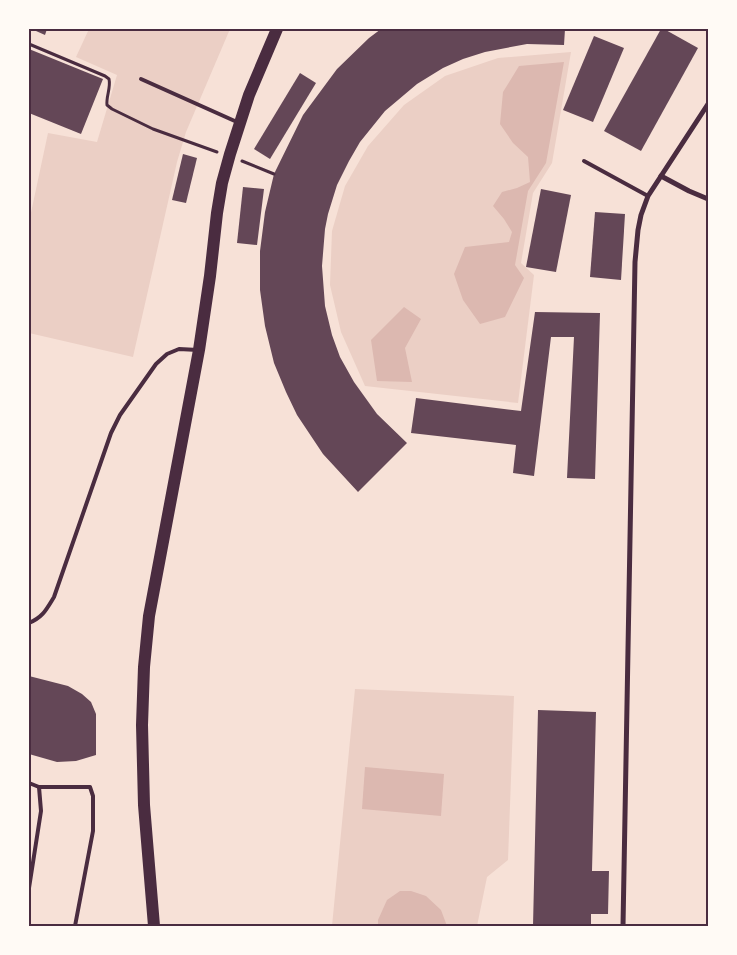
<svg xmlns="http://www.w3.org/2000/svg" width="737" height="955" viewBox="0 0 737 955" font-family="'Fira Sans',sans-serif">
  <style>
    .green { fill: #ebcfc5 }
    .water { fill: #dcb8b0 }
    .building { fill: #644757 }
    .lines { fill: none; stroke-linecap: round; stroke-linejoin: round }
    .path { stroke: #4a2c40; stroke-width: 3 }
    .service { stroke: #4a2c40; stroke-width: 4 }
    .minor { stroke: #4a2c40; stroke-width: 5 }
    .primary { stroke: #4a2c40; stroke-width: 12 }
    .neatline { fill: none; stroke: #4a2c40; stroke-width: 2 }
  </style>
  <rect width="100%" height="100%" fill="#f7e1d7"/>
  <g class="green">
    <polygon points="89,29 230,29 186,132 177,162 133,357 29,333 29,222 48,133 97,142 117,75 76,57"/>
    <polygon points="571,52 552,163 533,193 521,263 534,275 518,403 365,386 341,332 330,285 332,231 345,186 368,146 404,105 445,76 498,58"/>
    <polygon points="355,689 514,696 508,860 487,877 477,926 332,926"/>
  </g>
  <g class="water">
    <polygon points="564,62 546,163 528,191 515,265 524,278 505,317 480,324 463,300 454,274 465,247 509,242 512,232 504,219 493,206 502,192 517,188 530,182 528,157 513,143 500,124 503,92 519,66"/>
    <polygon points="404,307 421,319 405,348 412,382 377,381 371,340"/>
    <polygon points="365,767 444,774 441,816 362,809"/>
    <polygon points="400,891 411,891 426,896 441,910 447,926 378,926 378,920 387,900"/>
  </g>
  <g class="building">
    <polygon points="37,29 47,29 45,35 36,31"/>
    <polygon points="381,29 565,29 564,45 527,44 485,52 463,59 443,68 417,84 385,111 360,142 349,161 337,185 328,214 325,229 322,266 325,306 332,335 340,357 354,382 377,414 407,443 358,492 323,454 297,415 286,392 274,363 265,326 260,290 260,251 265,212 274,174 303,115 337,69 369,38"/>
    <polygon points="661,29 664,29 698,48 641,151 604,131"/>
    <polygon points="594,36 624,48 593,122 563,110"/>
    <polygon points="29,49 103,79 81,134 29,113"/>
    <polygon points="300,73 316,83 270,159 254,149"/>
    <polygon points="183,154 197,158 186,203 172,200"/>
    <polygon points="243,187 264,189 257,245 237,243"/>
    <polygon points="541,189 571,195 556,272 526,267"/>
    <polygon points="595,212 625,214 621,280 590,277"/>
    <polygon points="535,312 600,313 595,479 567,478 574,337 551,337 534,476 513,473 516,445 411,433 416,398 521,411"/>
    <polygon points="29,676 68,686 82,694 91,702 96,714 96,755 76,761 57,762 29,754"/>
    <polygon points="538,710 596,712 592,871 609,871 608,914 591,914 591,926 533,926"/>
  </g>
  <g class="lines">
    <g class="path">
      <path d="M29,44L105,76L109,79C111,88 106,96 107,105L112,109L153,129L217,152"/>
      <polyline points="242,161 274,174"/>
    </g>
    <g class="service">
      <polyline points="141,79 237,122"/>
      <polyline points="584,161 648,196"/>
      <path d="M29,623C43,617 46,610 54,597L111,433L120,415L156,364L167,354L179,349L198,350"/>
      <polyline points="29,783 39,787 90,787 93,796 93,831 75,926"/>
      <polyline points="29,888 41,811 39,787"/>
    </g>
    <g class="minor">
      <polyline points="661,176 689,191 708,199"/>
      <polyline points="623,926 635,262 638,230 641,215 648,196 708,104"/>
    </g>
    <polyline class="primary" points="154,926 144,805 142,725 144,667 149,616 199,350 210,276 217,213 222,183 230,154 249,95 277,29"/>
  </g>
  <rect width="737" height="955" fill="none" stroke="#fffaf5" stroke-width="60"/>
  <rect x="30" y="30" width="677" height="895" class="neatline"/>
</svg>
